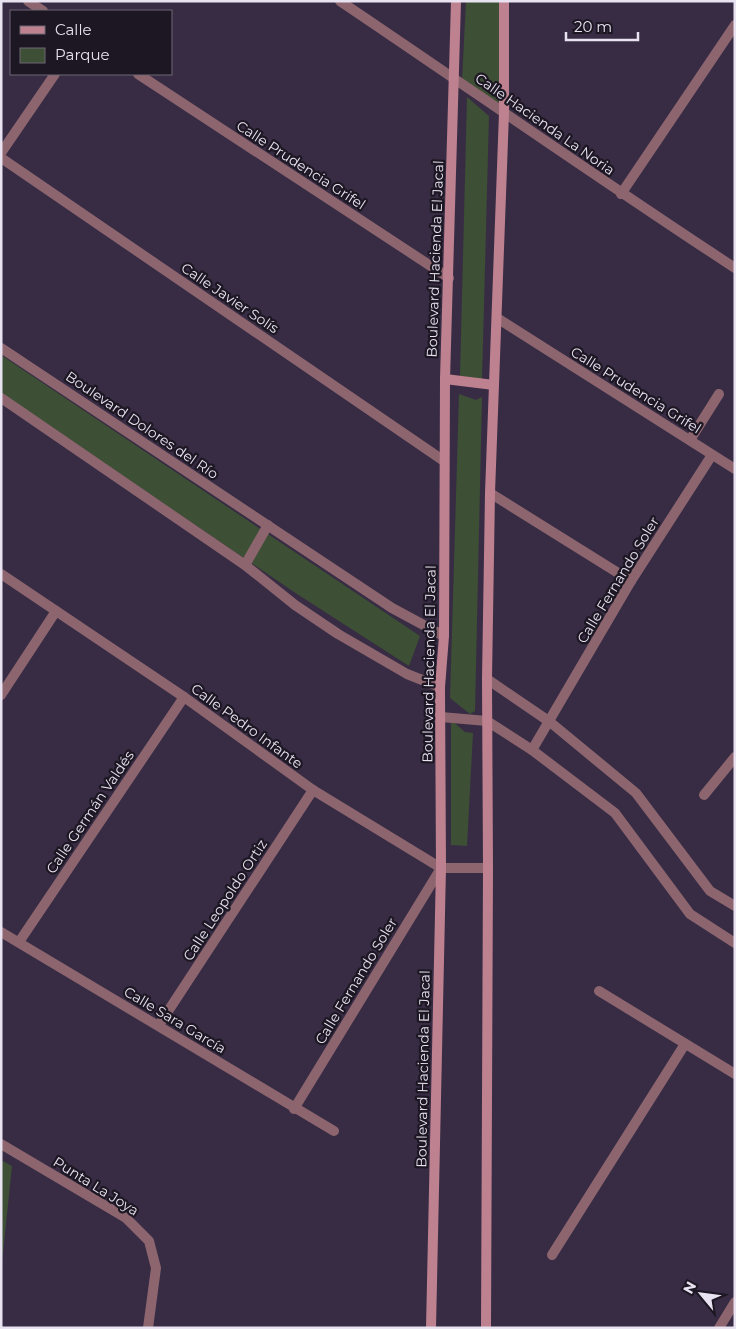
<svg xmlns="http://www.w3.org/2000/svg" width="736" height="1329" viewBox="0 0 736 1329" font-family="Montserrat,sans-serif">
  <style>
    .green { fill: #3d4f34 }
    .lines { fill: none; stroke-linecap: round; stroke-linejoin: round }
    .service { stroke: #8c656f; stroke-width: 10 }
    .minor { stroke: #8c656f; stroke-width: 10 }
    .secondary { stroke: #be8190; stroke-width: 10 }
    .labels { text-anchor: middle; stroke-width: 4.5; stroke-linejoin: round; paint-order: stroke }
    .street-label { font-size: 14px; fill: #e8e2f1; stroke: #1c1722 }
  </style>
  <rect width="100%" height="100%" fill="#372c44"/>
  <g class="green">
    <polygon points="466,1 499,1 500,108 462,81"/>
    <polygon points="467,97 489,116 482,380 460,376"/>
    <polygon points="1,355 420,636 409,666 297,594 1,393"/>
    <polygon points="459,394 476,400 482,397 475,711 470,714 450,698"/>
    <polygon points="451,720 465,732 473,733 467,846 451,845"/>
    <polygon points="1,1160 12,1166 1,1272"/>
  </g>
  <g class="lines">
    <polyline class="service" points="1,1144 126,1218 149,1241 156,1268 148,1328"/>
    <g class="minor">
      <polyline points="28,1 43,11"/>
      <path d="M340,1C472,90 602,181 735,268"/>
      <polyline points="138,74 449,278"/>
      <polyline points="1,153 55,74"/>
      <polyline points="1,158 444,461"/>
      <polyline points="621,194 735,25"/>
      <polyline points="497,318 735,469"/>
      <polyline points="1,348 392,608 444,636"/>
      <polyline points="1,398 245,565 295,605 338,634 407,674 440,687"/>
      <polyline points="690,440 719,394"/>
      <polyline points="490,493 631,581"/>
      <polyline points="245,565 268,525"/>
      <polyline points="1,574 184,697 313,790 441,868 488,868"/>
      <polyline points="487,679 550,722 636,793 710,891 735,906"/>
      <polyline points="1,695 56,611"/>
      <polyline points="441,717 487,721 532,750 615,813 690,914 735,943"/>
      <polyline points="532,750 631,581 712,455"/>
      <polyline points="704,795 735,757"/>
      <polyline points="1,932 334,1131"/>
      <polyline points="19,942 184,697"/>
      <polyline points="599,991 735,1074"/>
      <polyline points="159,1025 313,790"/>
      <polyline points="294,1109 441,868"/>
      <polyline points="552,1255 685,1044"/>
      <polyline points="719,1328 735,1302"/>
    </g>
    <g class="secondary">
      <polyline points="445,379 494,385"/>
      <polyline points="431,1328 441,868 440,687 444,636 445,379 456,1"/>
      <polyline points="486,1328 488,868 487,679 490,493 504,113 504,1"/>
    </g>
  </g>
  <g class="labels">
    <g class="street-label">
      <text transform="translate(545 124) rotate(35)" y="5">Calle Hacienda La Noria</text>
      <text transform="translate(301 165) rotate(33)" y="5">Calle Prudencia Grifel</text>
      <text transform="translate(435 259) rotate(-88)" y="5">Boulevard Hacienda El Jacal</text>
      <text transform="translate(230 298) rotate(34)" y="5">Calle Javier Solís</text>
      <text transform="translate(636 390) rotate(32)" y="5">Calle Prudencia Grifel</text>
      <text transform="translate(142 425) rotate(34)" y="5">Boulevard Dolores del Río</text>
      <text transform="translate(618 580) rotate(-59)" y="5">Calle Fernando Soler</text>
      <text transform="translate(429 664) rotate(-89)" y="5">Boulevard Hacienda El Jacal</text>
      <text transform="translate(247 726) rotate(36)" y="5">Calle Pedro Infante</text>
      <text transform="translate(90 812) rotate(-56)" y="5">Calle Germán Valdés</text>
      <text transform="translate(225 900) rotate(-57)" y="5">Calle Leopoldo Ortiz</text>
      <text transform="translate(356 981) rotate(-59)" y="5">Calle Fernando Soler</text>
      <text transform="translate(175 1020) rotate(31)" y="5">Calle Sara García</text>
      <text transform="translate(423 1069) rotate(-89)" y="5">Boulevard Hacienda El Jacal</text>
      <text transform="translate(96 1186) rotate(32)" y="5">Punta La Joya</text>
    </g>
  </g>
  <rect width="736" height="1329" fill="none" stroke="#e8e2f1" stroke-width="5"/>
  <rect x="10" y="10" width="162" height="65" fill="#1c1722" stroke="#6e6875"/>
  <rect x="20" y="26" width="25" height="8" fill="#be8190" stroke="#6e6875"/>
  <text x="55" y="35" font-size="15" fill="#e8e2f1">Calle</text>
  <rect x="20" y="48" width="25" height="15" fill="#3d4f34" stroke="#6e6875"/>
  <text x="55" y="60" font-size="15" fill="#e8e2f1">Parque</text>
  <g transform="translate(701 1294) rotate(299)" stroke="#1c1722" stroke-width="4" paint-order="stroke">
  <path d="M0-4L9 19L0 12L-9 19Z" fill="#e8e2f1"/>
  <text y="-8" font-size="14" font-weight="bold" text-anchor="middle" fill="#e8e2f1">N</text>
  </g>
  <path d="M566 32v8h72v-8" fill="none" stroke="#e8e2f1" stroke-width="2.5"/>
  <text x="574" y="32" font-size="15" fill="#e8e2f1" stroke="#1c1722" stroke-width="4" paint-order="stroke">20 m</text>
</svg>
